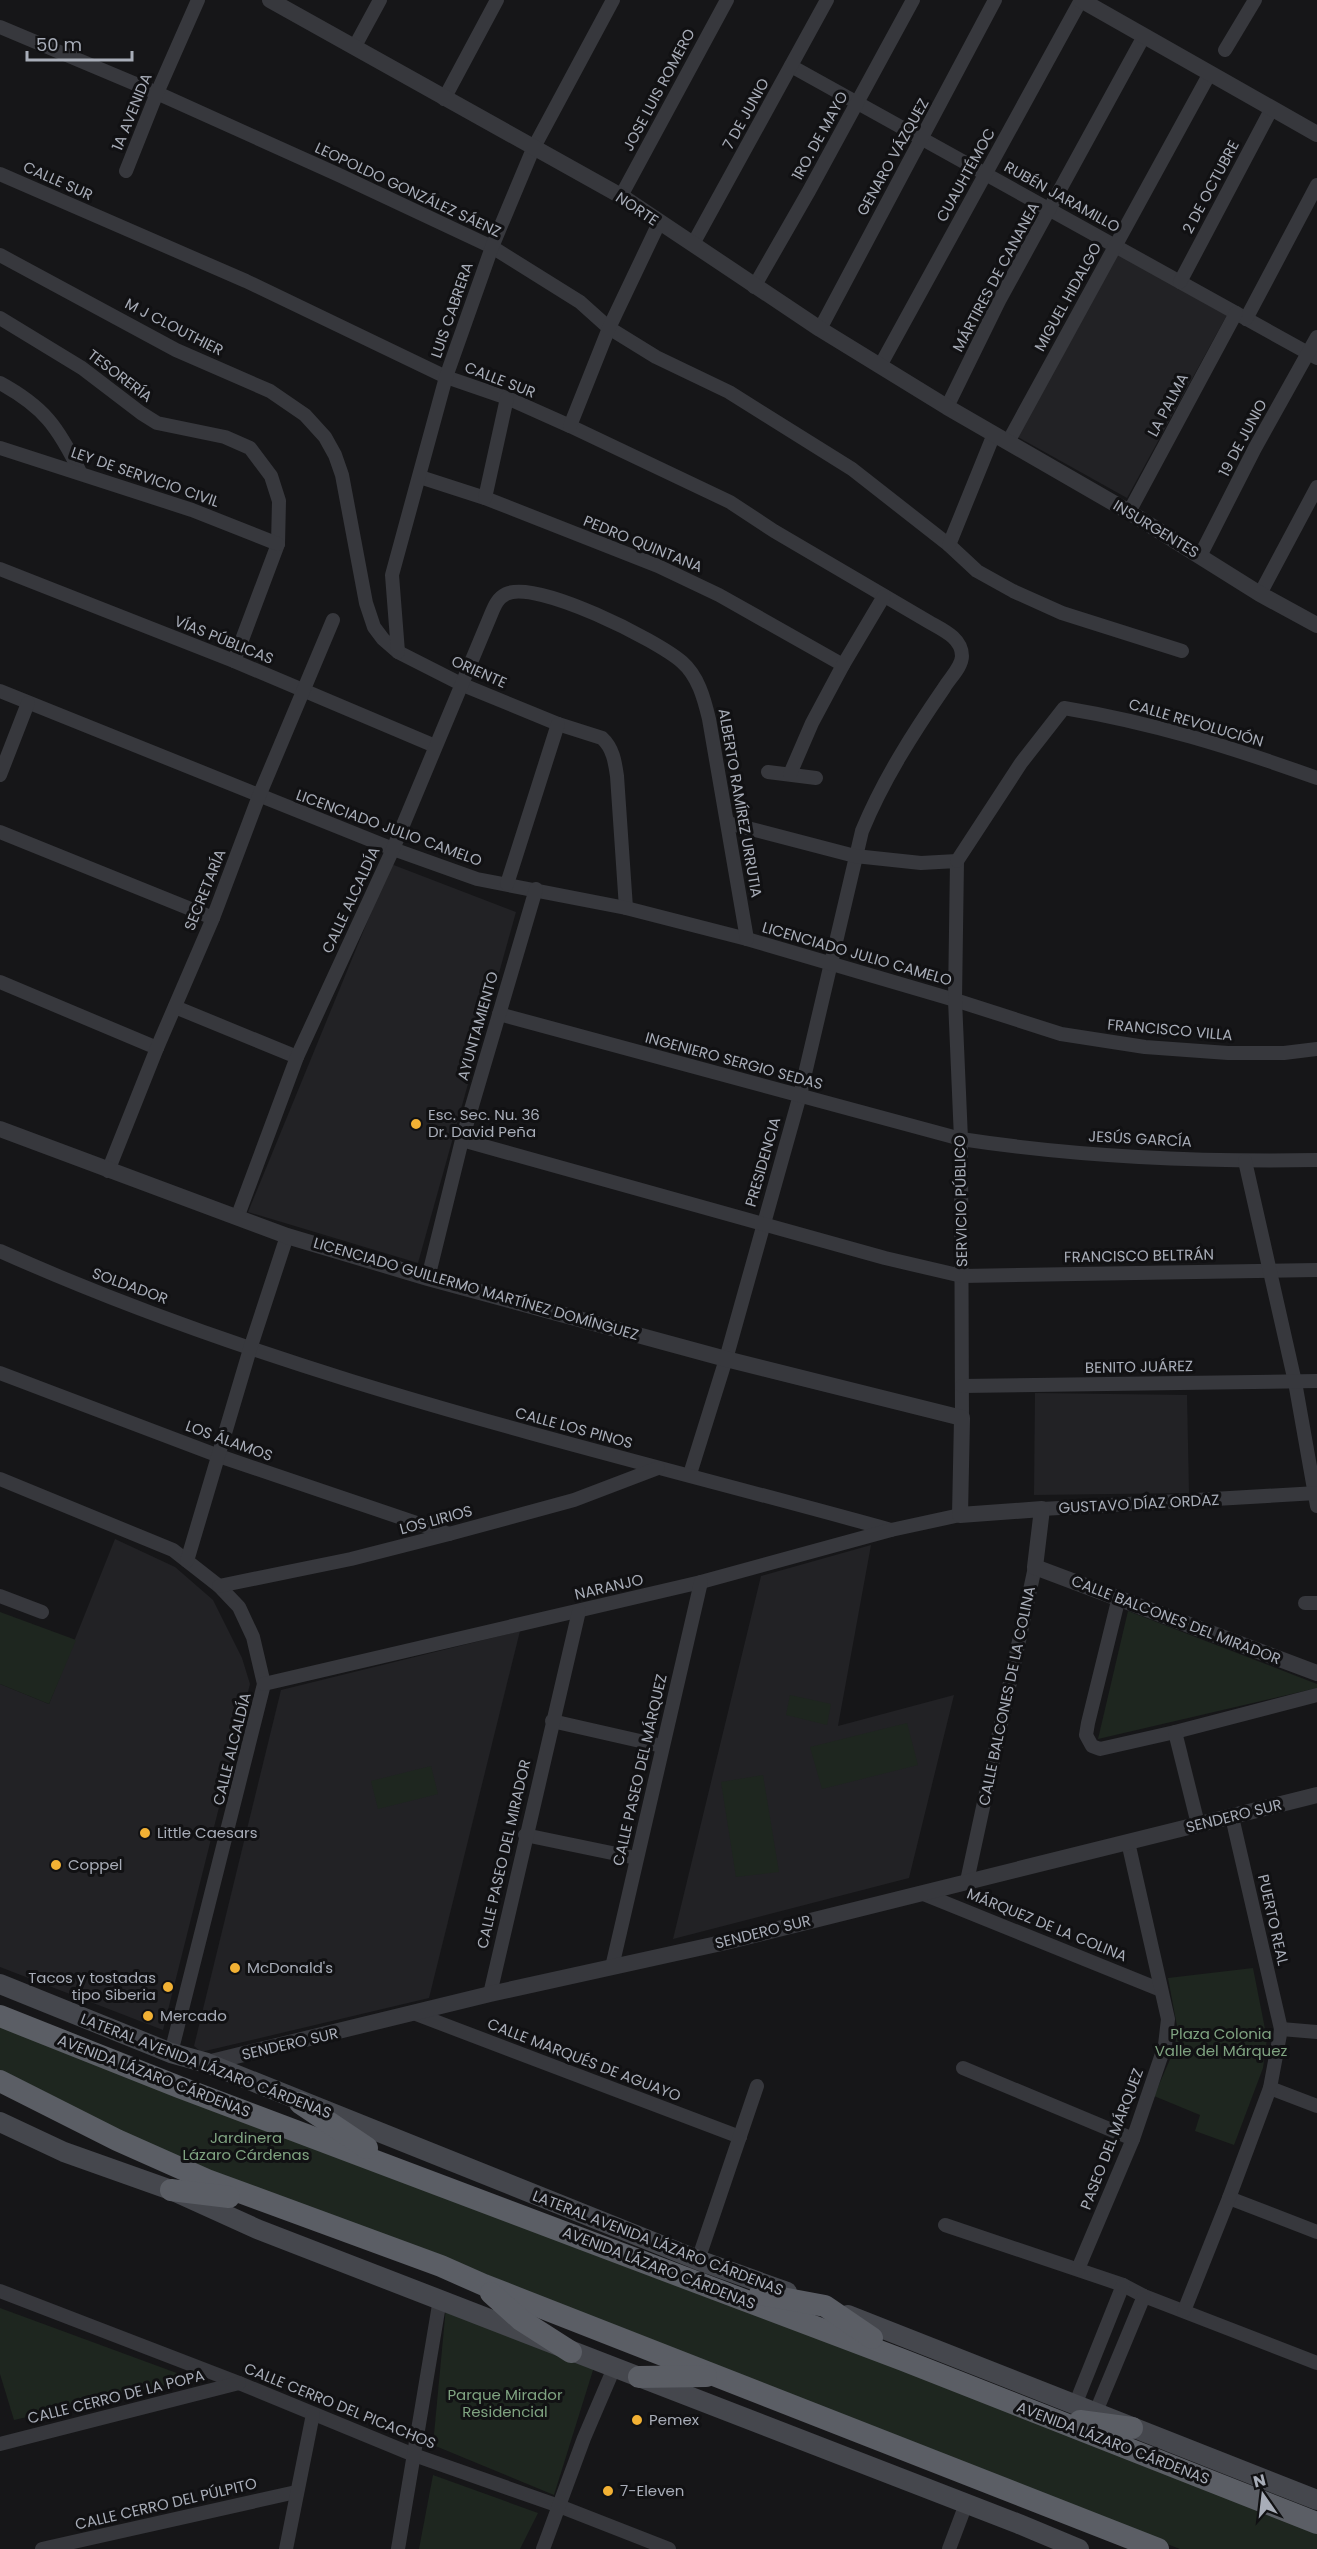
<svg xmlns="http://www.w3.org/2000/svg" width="1317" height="2549" viewBox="0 0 1317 2549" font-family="Poppins,sans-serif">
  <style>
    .built { fill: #222225 }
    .green { fill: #1e261f }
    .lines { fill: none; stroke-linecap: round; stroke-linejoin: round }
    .minor { stroke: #37383d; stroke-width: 14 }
    .tertiary { stroke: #37383d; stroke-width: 16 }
    .secondary { stroke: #45474d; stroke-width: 20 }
    .trunk { stroke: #5b5e65; stroke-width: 22 }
    .poi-dot { fill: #f2b134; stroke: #111113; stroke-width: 2 }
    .labels { text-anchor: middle; stroke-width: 6; stroke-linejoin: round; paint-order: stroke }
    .street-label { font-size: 15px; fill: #a8adb8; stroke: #111113 }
    .poi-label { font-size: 15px; fill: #a8adb8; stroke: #111113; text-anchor: start }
    .park-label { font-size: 15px; fill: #7fa381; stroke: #111113 }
  </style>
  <rect width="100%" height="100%" fill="#161618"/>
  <g class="built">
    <polygon points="1119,252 1228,313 1127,498 1016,436"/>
    <polygon points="391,864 516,912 418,1263 248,1212"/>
    <polygon points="1035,1393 1187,1395 1189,1493 1034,1495"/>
    <polygon points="115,1539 175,1567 213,1600 242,1658 250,1684 163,2030 0,1967 0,1684 49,1704"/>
    <polygon points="871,1545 838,1726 954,1695 909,1878 673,1939 761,1576"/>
    <polygon points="520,1631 429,1998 201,2052 194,2046 281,1690"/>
  </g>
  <g class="green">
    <polygon points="1128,1611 1317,1684 1317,1688 1098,1739"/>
    <polygon points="0,1612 76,1640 49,1704 0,1684"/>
    <polygon points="790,1695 831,1704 827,1725 786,1715"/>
    <polygon points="907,1723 918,1765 822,1789 810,1747"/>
    <polygon points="431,1766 438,1794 378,1809 371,1781"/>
    <polygon points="763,1775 779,1872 736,1877 721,1782"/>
    <polygon points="1253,1968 1267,2039 1263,2068 1234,2145 1195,2131 1200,2115 1154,2096 1175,2048 1177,2026 1168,1978"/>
    <polygon points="0,2009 1317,2525 1317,2549 1180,2549 0,2091"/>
    <polygon points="446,2307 594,2367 554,2495 433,2445"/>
    <polygon points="0,2308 193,2379 14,2420 0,2374"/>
    <polygon points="433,2475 538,2513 520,2549 419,2549"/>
  </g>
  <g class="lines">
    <g class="minor">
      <polyline points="0,27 157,93 339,175 492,247 580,302 609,328 656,357 729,392 852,469 949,545 977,571 1013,591 1062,613 1182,651"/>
      <polyline points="355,46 380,0"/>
      <polyline points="1225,50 1255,0"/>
      <polyline points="791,66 1317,358"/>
      <polyline points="444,99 497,0"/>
      <polyline points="126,171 157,93 198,0"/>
      <path d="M0,174L246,281L446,377L507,398L570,426L730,502L774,531L929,622C943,630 962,638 962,656C962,667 949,679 944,688C913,733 883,780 862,831L800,1095L726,1359L690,1474"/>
      <polyline points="621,196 727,0"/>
      <polyline points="693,244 827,0"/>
      <path d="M0,255L176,350L270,391L305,415L325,437L335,455L342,475L366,603L374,627L383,639L398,652L463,685L558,724L602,738C613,748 615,762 617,776L626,908"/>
      <polyline points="1180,282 1272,108"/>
      <polyline points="754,287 809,191 913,0"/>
      <polyline points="0,318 82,368 141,413 157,423 225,437 250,448 271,476 279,501 278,544 234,661"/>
      <polyline points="1246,319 1317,185"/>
      <polyline points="820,329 995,0"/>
      <polyline points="880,366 1081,0"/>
      <path d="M0,383C44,407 58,427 80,472"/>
      <polyline points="947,407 999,301 1144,36"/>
      <polyline points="570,426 609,328 659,223"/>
      <polyline points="1008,442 1210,73"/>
      <polyline points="0,448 192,510 278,544"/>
      <polyline points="420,477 485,498 658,566 719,595 843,665"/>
      <polyline points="485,498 507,398"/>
      <polyline points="1129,512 1236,313"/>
      <polyline points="949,545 994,434"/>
      <polyline points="1200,556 1255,448 1317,337"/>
      <polyline points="0,569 234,661 435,746"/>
      <polyline points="1260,594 1317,487"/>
      <polyline points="398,652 392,575 446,377 492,247 533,149 613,0"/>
      <polyline points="0,691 393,849 477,879 626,908 747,939 955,1000 1061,1034 1145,1047 1228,1053 1284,1053 1317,1049"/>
      <polyline points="768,772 816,778"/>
      <polyline points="790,774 812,723 843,665 884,596"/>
      <polyline points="0,775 28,703"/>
      <polyline points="728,823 855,856 921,863 957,861 955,1000 961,1139 962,1418"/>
      <polyline points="0,832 213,918"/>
      <path d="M957,861L1021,763L1064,708C1154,723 1231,747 1317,778"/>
      <polyline points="507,884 558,724"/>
      <polyline points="0,982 157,1048"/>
      <polyline points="175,1007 297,1057"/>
      <path d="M499,1014L961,1139C1079,1157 1198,1162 1317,1160"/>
      <polyline points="462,1140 885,1258 962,1276 1317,1270"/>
      <polyline points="1245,1161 1295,1382 1317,1506"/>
      <polyline points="108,1171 157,1048 213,918 259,796 333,620"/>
      <path d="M237,1218L297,1057L393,849L492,612C495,605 498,598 506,594C536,579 657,640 682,662C698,676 704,698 709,719L747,939"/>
      <path d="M0,1251C285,1379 591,1447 891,1530"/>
      <polyline points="428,1278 462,1140 536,889"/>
      <polyline points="0,1373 219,1456 449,1534"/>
      <polyline points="962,1386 1317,1381"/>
      <polyline points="0,1479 173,1550 219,1586 239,1607 253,1637 264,1684 171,2053"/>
      <polyline points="1042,1509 1317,1493"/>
      <polyline points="187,1561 250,1349 287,1236"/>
      <polyline points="219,1586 351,1559 449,1534 574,1500 658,1468"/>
      <polyline points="0,1596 42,1612"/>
      <polyline points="1119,1597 1088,1723 1086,1735 1092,1746 1100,1749 1175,1732 1317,1695"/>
      <polyline points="1305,1603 1317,1603"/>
      <polyline points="264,1684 701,1582 891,1530 960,1515"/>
      <polyline points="552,1721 662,1746"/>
      <polyline points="1175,1732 1198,1824"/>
      <polyline points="525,1835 636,1858"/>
      <polyline points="967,1881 1035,1567"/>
      <polyline points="921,1893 1161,1990"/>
      <polyline points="612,1967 701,1582"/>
      <polyline points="490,1994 579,1611"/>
      <polyline points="416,2014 740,2137"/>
      <polyline points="1281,2029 1317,2032"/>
      <polyline points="963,2068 1133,2139"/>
      <polyline points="1270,2088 1317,2106"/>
      <polyline points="1229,2198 1317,2232"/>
      <polyline points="945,2225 1123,2285 1144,2296 1317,2363"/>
      <polyline points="698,2260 757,2086"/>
      <polyline points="1078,2269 1133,2139 1165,2045 1168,2019 1128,1842"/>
      <polyline points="0,2291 239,2383 414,2455 559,2506 669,2549"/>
      <polyline points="1184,2311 1229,2198 1270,2088 1281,2029 1232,1817"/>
      <polyline points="1075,2405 1123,2285"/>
      <polyline points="1095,2414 1144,2296"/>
      <polyline points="0,2444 239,2383"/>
      <polyline points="42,2549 296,2492"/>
      <polyline points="286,2549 313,2414"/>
      <polyline points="398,2549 440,2299"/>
      <polyline points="543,2549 584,2438 614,2368"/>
      <polyline points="949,2549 966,2504"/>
    </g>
    <g class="tertiary">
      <polyline points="270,0 621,196 820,329 947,407 1129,512 1260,594 1317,625"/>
      <polyline points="1081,0 1317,134"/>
      <polyline points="0,1129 287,1236 428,1278 726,1359 962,1418 960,1515 1042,1509 1035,1567 1317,1673"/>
      <polyline points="207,2063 490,1994 726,1942 1317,1795"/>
    </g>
    <g class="secondary">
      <polyline points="0,1984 171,2053 207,2063 698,2260 787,2292"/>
      <polyline points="0,2122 64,2152 171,2190 257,2229 1019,2524 1079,2549"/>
      <polyline points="848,2315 1317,2500"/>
    </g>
    <g class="trunk">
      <polyline points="0,2016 179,2087 903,2360 1317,2523"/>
      <polyline points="0,2081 117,2140 207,2180 441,2266 484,2285 1158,2549"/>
      <polyline points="300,2103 367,2148"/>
      <polyline points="171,2190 229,2197"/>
      <polyline points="491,2293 521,2320 571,2352"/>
      <polyline points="760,2294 825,2306 872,2338"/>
      <polyline points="639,2377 706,2376"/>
      <polyline points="1080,2421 1132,2428"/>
    </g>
  </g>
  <g class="poi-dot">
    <circle cx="416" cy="1124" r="6"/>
    <circle cx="145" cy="1833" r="6"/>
    <circle cx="56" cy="1865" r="6"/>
    <circle cx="235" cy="1968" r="6"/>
    <circle cx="168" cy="1987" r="6"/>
    <circle cx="148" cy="2016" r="6"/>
    <circle cx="637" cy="2420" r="6"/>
    <circle cx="608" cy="2491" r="6"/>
  </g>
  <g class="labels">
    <g class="street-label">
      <text transform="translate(659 90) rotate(-62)" y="5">JOSE LUIS ROMERO</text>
      <text transform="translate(132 112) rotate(-68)" y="5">1A AVENIDA</text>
      <text transform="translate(746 114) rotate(-61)" y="5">7 DE JUNIO</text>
      <text transform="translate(820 136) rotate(-61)" y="5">1RO. DE MAYO</text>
      <text transform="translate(893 157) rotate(-61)" y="5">GENARO VÁZQUEZ</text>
      <text transform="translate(966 175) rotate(-61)" y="5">CUAUHTÉMOC</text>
      <text transform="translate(58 181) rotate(24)" y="5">CALLE SUR</text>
      <text transform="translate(1211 187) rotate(-62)" y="5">2 DE OCTUBRE</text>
      <text transform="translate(408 190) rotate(25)" y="5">LEOPOLDO GONZÁLEZ SÁENZ</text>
      <text transform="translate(1062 197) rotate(29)" y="5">RUBÉN JARAMILLO</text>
      <text transform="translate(637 209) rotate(34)" y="5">NORTE</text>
      <text transform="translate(996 277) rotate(-62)" y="5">MÁRTIRES DE CANANEA</text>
      <text transform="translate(1068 297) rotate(-61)" y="5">MIGUEL HIDALGO</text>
      <text transform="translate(452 310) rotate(-71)" y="5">LUIS CABRERA</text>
      <text transform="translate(174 327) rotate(27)" y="5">M J CLOUTHIER</text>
      <text transform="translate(120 376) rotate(37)" y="5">TESORERÍA</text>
      <text transform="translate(500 380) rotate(21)" y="5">CALLE SUR</text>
      <text transform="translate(1168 405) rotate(-62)" y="5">LA PALMA</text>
      <text transform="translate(1243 438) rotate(-62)" y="5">19 DE JUNIO</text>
      <text transform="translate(145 477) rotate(19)" y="5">LEY DE SERVICIO CIVIL</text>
      <text transform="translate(1156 529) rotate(31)" y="5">INSURGENTES</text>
      <text transform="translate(643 544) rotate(22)" y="5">PEDRO QUINTANA</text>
      <text transform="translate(224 640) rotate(22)" y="5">VÍAS PÚBLICAS</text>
      <text transform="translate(479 672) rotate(24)" y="5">ORIENTE</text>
      <text transform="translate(1196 723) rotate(16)" y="5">CALLE REVOLUCIÓN</text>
      <text transform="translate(740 803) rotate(80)" y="5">ALBERTO RAMÍREZ URRUTIA</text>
      <text transform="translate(389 828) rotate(20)" y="5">LICENCIADO JULIO CAMELO</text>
      <text transform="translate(205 890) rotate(-68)" y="5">SECRETARÍA</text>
      <text transform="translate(351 900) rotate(-65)" y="5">CALLE ALCALDÍA</text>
      <text transform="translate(857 954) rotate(16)" y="5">LICENCIADO JULIO CAMELO</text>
      <text transform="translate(478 1026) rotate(-74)" y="5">AYUNTAMIENTO</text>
      <text transform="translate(1170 1030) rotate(5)" y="5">FRANCISCO VILLA</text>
      <text transform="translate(734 1061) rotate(15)" y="5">INGENIERO SERGIO SEDAS</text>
      <text transform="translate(1140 1139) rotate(3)" y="5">JESÚS GARCÍA</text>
      <text transform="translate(763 1162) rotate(-74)" y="5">PRESIDENCIA</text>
      <text transform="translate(961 1201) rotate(-91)" y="5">SERVICIO PÚBLICO</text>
      <text transform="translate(1139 1256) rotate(-1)" y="5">FRANCISCO BELTRÁN</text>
      <text transform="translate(130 1286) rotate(20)" y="5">SOLDADOR</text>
      <text transform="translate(476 1289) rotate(16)" y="5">LICENCIADO GUILLERMO MARTÍNEZ DOMÍNGUEZ</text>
      <text transform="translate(1139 1367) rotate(-1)" y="5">BENITO JUÁREZ</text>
      <text transform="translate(574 1428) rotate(15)" y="5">CALLE LOS PINOS</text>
      <text transform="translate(229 1441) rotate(20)" y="5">LOS ÁLAMOS</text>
      <text transform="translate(1139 1504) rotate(-3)" y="5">GUSTAVO DÍAZ ORDAZ</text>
      <text transform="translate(436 1520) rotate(-15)" y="5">LOS LIRIOS</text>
      <text transform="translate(609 1587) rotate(-13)" y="5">NARANJO</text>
      <text transform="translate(1176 1620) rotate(21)" y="5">CALLE BALCONES DEL MIRADOR</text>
      <text transform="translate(1007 1696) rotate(-78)" y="5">CALLE BALCONES DE LA COLINA</text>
      <text transform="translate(232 1749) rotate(-76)" y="5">CALLE ALCALDÍA</text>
      <text transform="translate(640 1770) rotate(-77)" y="5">CALLE PASEO DEL MÁRQUEZ</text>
      <text transform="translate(1234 1816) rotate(-14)" y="5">SENDERO SUR</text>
      <text transform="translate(504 1854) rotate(-77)" y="5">CALLE PASEO DEL MIRADOR</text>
      <text transform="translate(1273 1920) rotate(77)" y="5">PUERTO REAL</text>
      <text transform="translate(1047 1925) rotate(22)" y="5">MÁRQUEZ DE LA COLINA</text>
      <text transform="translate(763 1932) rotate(-14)" y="5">SENDERO SUR</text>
      <text transform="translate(290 2044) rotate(-13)" y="5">SENDERO SUR</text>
      <text transform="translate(584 2060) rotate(21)" y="5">CALLE MARQUÉS DE AGUAYO</text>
      <text transform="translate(206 2066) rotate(21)" y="5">LATERAL AVENIDA LÁZARO CÁRDENAS</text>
      <text transform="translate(154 2076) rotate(21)" y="5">AVENIDA LÁZARO CÁRDENAS</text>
      <text transform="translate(1112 2139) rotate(-69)" y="5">PASEO DEL MÁRQUEZ</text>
      <text transform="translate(658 2243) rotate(21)" y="5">LATERAL AVENIDA LÁZARO CÁRDENAS</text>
      <text transform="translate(659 2268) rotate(21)" y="5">AVENIDA LÁZARO CÁRDENAS</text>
      <text transform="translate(116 2397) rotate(-14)" y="5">CALLE CERRO DE LA POPA</text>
      <text transform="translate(340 2406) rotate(22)" y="5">CALLE CERRO DEL PICACHOS</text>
      <text transform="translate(1113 2443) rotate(21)" y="5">AVENIDA LÁZARO CÁRDENAS</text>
      <text transform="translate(166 2504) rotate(-13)" y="5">CALLE CERRO DEL PÚLPITO</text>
    </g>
    <g class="poi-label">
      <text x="428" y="1120">Esc. Sec. Nu. 36<tspan x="428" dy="17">Dr. David Peña</tspan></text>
      <text x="157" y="1838">Little Caesars</text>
      <text x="68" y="1870">Coppel</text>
      <text x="247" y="1973">McDonald's</text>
      <text x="156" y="1983" text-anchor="end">Tacos y tostadas<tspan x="156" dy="17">tipo Siberia</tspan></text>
      <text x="160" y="2021">Mercado</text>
      <text x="649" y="2425">Pemex</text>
      <text x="620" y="2496">7-Eleven</text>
    </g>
    <g class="park-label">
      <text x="1221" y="2039">Plaza Colonia<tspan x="1221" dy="17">Valle del Márquez</tspan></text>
      <text x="246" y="2143">Jardinera<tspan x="246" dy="17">Lázaro Cárdenas</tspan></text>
      <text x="505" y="2400">Parque Mirador<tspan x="505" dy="17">Residencial</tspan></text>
    </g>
  </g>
  <g transform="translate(1263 2495) rotate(346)" stroke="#111113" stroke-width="4.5" paint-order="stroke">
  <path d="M0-4.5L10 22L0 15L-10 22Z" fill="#a8adb8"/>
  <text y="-9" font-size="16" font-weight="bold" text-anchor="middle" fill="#a8adb8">N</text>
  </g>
  <path d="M27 51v9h105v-9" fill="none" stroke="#a8adb8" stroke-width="3"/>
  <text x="36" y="51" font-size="18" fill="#a8adb8" stroke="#111113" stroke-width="4.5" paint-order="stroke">50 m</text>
</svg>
